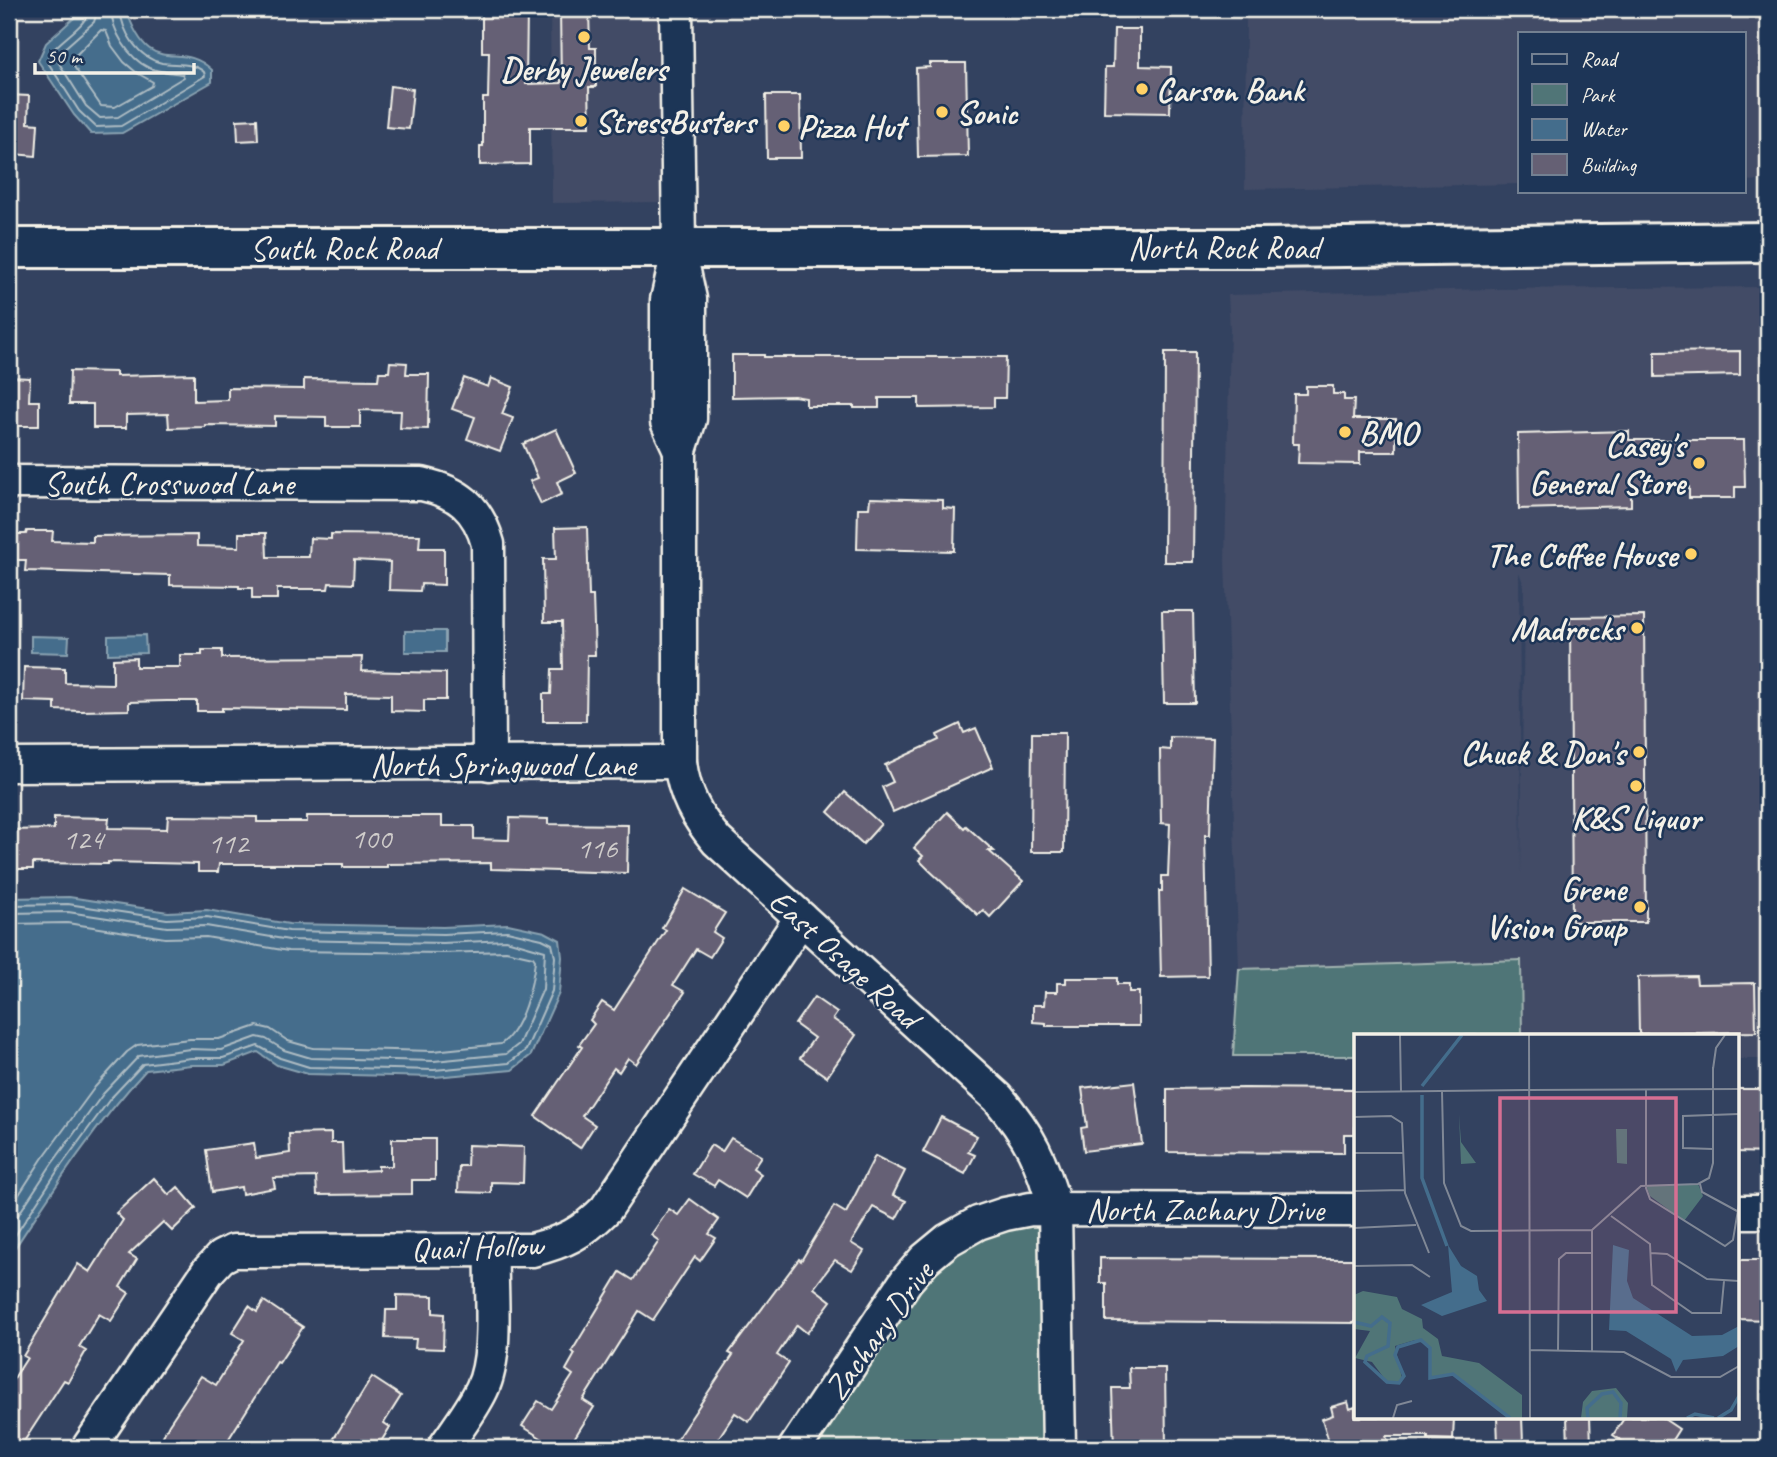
<svg xmlns="http://www.w3.org/2000/svg" width="1777" height="1457" viewBox="0 0 1777 1457" font-family="Caveat,sans-serif">
  <style>
    .built { fill: #424b66; fill-rule: evenodd }
    .green { fill: #507577; stroke: #a2b3b0; stroke-width: 2 }
    .water { fill: #446d8c; stroke: #8aa2b1; stroke-width: 2 }
    .lines { fill: none; stroke-linecap: round; stroke-linejoin: round }
    .shore { stroke: #aebcc3; stroke-width: 2 }
    .building { fill: #656074; stroke: #f4f1e8; stroke-width: 2 }
    .minor-casing { stroke: #f4f1e8; stroke-width: 37 }
    .major-casing { stroke: #f4f1e8; stroke-width: 44 }
    .minor { stroke: #1d3557; stroke-width: 32 }
    .major { stroke: #1d3557; stroke-width: 38 }
    .poi-dot { fill: #ffd166; stroke: #1d3557; stroke-width: 2.5 }
    .labels { text-anchor: middle; stroke-width: 5; stroke-linejoin: round; paint-order: stroke }
    .number-label { font-size: 30px; fill: #d0cdcb }
    .poi-label { font-size: 33px; font-weight: bold; fill: #f4f1e8; stroke: #1d3557; text-anchor: start }
    .street-label { font-size: 33px; fill: #f4f1e8; stroke: #1d3557 }
    .inset-river { fill: none; stroke: #446d8c; stroke-width: 3.5 }
    .inset-road { fill: none; stroke: #808896; stroke-width: 2 }
    .view { fill: #d66f93; fill-opacity: 0.15; stroke: #d66f93; stroke-width: 3.5 }
    .inset-edge { fill: none; stroke: #f4f1e8; stroke-width: 3.5 }
  </style>
  <rect width="100%" height="100%" fill="#334260"/>
  <filter id="ink" filterUnits="userSpaceOnUse"><feTurbulence type="fractalNoise" baseFrequency=".0143" numOctaves="2"/><feDisplacementMap in="SourceGraphic" scale="14" xChannelSelector="R" yChannelSelector="G"/><feConvolveMatrix kernelMatrix="1 2 1 2 8 2 1 2 1" color-interpolation-filters="sRGB"/></filter>
  <g filter="url(#ink)">
    <g class="built">
      <polygon points="550,9 663,9 666,202 552,203"/>
      <polygon points="1246,9 1768,9 1768,180 1744,181 1744,33 1520,33 1520,184 1245,189"/>
      <path d="M1768,287V1059H1737V1035H1522L1521,960L1239,969L1225,561L1230,329L1228,295L1492,289ZM1519,572L1524,586L1521,874V873Z"/>
    </g>
    <g class="green">
      <polygon points="1521,960 1522,1035 1355,1035 1355,1056 1233,1056 1239,969"/>
      <polygon points="1055,1209 1059,1448 809,1448 913,1291 965,1244"/>
    </g>
    <g class="water">
      <path d="M84,9H126C151,83 178,37 212,70V82L122,133L91,134L74,115L38,61L46,43Z"/>
      <rect x="405" y="631" width="40" height="21"/>
      <polygon points="145,635 146,653 108,654 108,636"/>
      <polygon points="31,636 69,637 68,653 31,652"/>
      <path d="M69,897L168,912L207,910L289,924L443,927L508,924L545,932L560,940L562,957L559,993L531,1055L512,1070L435,1077L308,1074L277,1065L258,1052L224,1065H191L146,1070C93,1127 51,1193 9,1257V898Z"/>
    </g>
    <g class="lines">
      <g class="shore">
        <path d="M89,9C87,29 54,40 47,61L79,111L96,127L121,126L205,76L204,72C194,62 176,65 162,63C138,58 122,32 120,9"/>
        <path d="M98,9L94,22L59,53L57,60L86,106L100,118L118,117L184,77L182,74C171,72 159,72 149,68C128,58 112,31 111,9"/>
        <polygon points="101,30 106,31 112,46 124,62 137,73 153,82 152,86 115,107 101,106 70,61"/>
        <polyline points="9,905 68,904 167,919 207,917 289,931 443,934 507,931 542,939 552,944 555,957 552,991 526,1050 509,1063 434,1070 309,1067 280,1058 258,1046 223,1058 191,1058 143,1064 110,1099 58,1170 9,1245"/>
        <polyline points="9,913 68,912 167,927 206,926 289,940 443,943 506,940 545,951 543,989 519,1044 506,1054 434,1061 311,1058 284,1050 266,1039 257,1037 221,1050 190,1049 139,1056 103,1094 51,1165 9,1229"/>
        <path d="M9,924L67,923L165,938L206,937L288,951L443,953L506,951L533,957L535,960C533,984 522,1030 501,1044L433,1051L313,1048L288,1041L270,1029L257,1026L219,1039H190L137,1045L127,1052L95,1087L42,1159L9,1210"/>
      </g>
    </g>
    <g class="building">
      <polygon points="482,9 527,9 526,84 561,83 560,9 589,9 590,48 596,48 596,87 589,87 590,127 530,127 530,164 480,165 480,146 483,146 483,98 488,98 489,52 482,52"/>
      <polygon points="1114,29 1140,29 1140,66 1171,67 1170,113 1104,112 1105,67 1113,67"/>
      <polygon points="930,63 966,63 968,156 918,157 916,68 930,67"/>
      <polygon points="390,86 413,89 409,129 386,127"/>
      <polygon points="9,95 29,96 28,123 38,124 36,156 13,154 14,136 9,136"/>
      <polygon points="766,95 800,95 801,158 767,158"/>
      <polygon points="257,119 258,140 238,141 237,120"/>
      <polygon points="1740,351 1740,375 1655,377 1655,352"/>
      <polygon points="1165,352 1195,352 1193,562 1164,562"/>
      <polygon points="732,355 764,355 764,357 1006,357 1005,398 994,398 994,407 919,408 919,398 879,398 879,408 854,408 854,406 806,406 806,398 794,396 732,397"/>
      <polygon points="390,362 407,363 406,374 429,374 428,429 400,428 401,411 360,410 360,427 326,427 326,417 275,416 275,426 205,425 205,427 169,428 168,414 126,415 126,428 93,428 93,404 69,404 70,371 116,372 116,376 194,374 194,401 228,400 228,388 304,389 304,379 378,380 379,372 389,372"/>
      <polygon points="9,377 30,378 29,401 39,401 39,426 9,426"/>
      <polygon points="464,378 488,387 491,378 513,387 502,414 513,418 500,451 467,439 475,417 452,409"/>
      <polygon points="1306,386 1333,386 1333,394 1344,394 1344,400 1354,400 1353,419 1396,419 1396,452 1360,452 1360,464 1298,463 1299,444 1293,444 1294,394 1306,394"/>
      <polygon points="556,429 576,473 557,482 562,494 541,504 530,481 538,478 523,444"/>
      <polygon points="1629,431 1629,440 1744,440 1745,487 1735,487 1735,498 1689,498 1689,487 1631,487 1631,506 1519,509 1518,434"/>
      <polygon points="870,498 943,500 943,508 955,509 954,551 857,549 858,508 869,508"/>
      <polygon points="587,527 589,596 593,596 595,655 587,655 586,721 543,721 543,694 551,694 552,669 563,669 562,622 544,622 543,559 556,559 555,528"/>
      <polygon points="27,531 53,531 52,541 93,542 93,536 197,535 197,546 239,547 239,533 266,533 267,557 309,557 310,538 331,539 331,534 420,535 419,548 444,548 444,585 421,584 420,591 389,590 390,562 354,560 353,584 329,583 328,589 277,589 277,599 252,599 252,588 239,588 239,586 170,585 170,575 25,571 26,560 9,560 9,534 26,534"/>
      <polygon points="1162,611 1193,611 1195,703 1164,703"/>
      <polygon points="1644,616 1646,922 1572,922 1570,617"/>
      <polygon points="202,650 222,650 222,658 362,657 361,671 446,673 446,700 424,700 424,712 391,711 391,695 346,694 346,710 222,708 222,711 197,711 197,701 167,701 129,702 129,710 81,711 55,710 55,702 23,701 24,667 65,668 65,683 113,684 113,659 136,658 136,667 180,667 180,655 202,655"/>
      <polygon points="960,724 964,733 976,728 993,767 893,812 882,787 893,782 885,765 939,740 937,735"/>
      <polygon points="1032,733 1065,733 1064,852 1031,852"/>
      <polygon points="1170,737 1213,738 1210,835 1205,835 1208,976 1161,977 1159,891 1162,891 1162,876 1168,876 1170,824 1161,823 1160,749 1170,750"/>
      <polygon points="845,792 881,824 863,844 828,812"/>
      <polygon points="947,812 964,828 966,826 994,851 989,851 1023,881 990,917 983,910 978,915 930,871 919,860 923,856 914,848"/>
      <polygon points="168,816 257,817 257,822 307,822 307,816 442,816 442,826 474,826 474,839 509,840 510,818 548,819 548,824 628,825 627,873 491,869 491,863 387,864 387,867 343,867 343,864 219,864 218,872 198,872 198,864 108,862 108,864 33,863 33,869 9,869 9,830 54,829 54,817 109,818 108,828 167,829"/>
      <polygon points="685,889 725,913 713,932 722,938 710,957 696,949 673,985 685,992 636,1064 628,1058 619,1072 614,1068 582,1116 595,1125 580,1148 535,1116 582,1047 579,1045 594,1024 590,1020 602,1002 614,1010 666,930 662,928"/>
      <polygon points="1696,976 1697,984 1755,983 1756,1032 1639,1034 1638,977"/>
      <polygon points="1066,978 1117,978 1117,984 1129,984 1129,992 1139,992 1139,1026 1046,1026 1046,1023 1033,1022 1033,1005 1044,1005 1045,992 1057,992 1057,983 1066,983"/>
      <polygon points="814,997 837,1013 833,1019 856,1035 827,1077 800,1058 814,1038 795,1024"/>
      <polygon points="1134,1082 1142,1144 1084,1151 1081,1128 1087,1127 1082,1088"/>
      <polygon points="1245,1088 1355,1089 1355,1134 1344,1134 1344,1153 1167,1152 1167,1089"/>
      <polygon points="1737,1089 1768,1089 1768,1153 1737,1152"/>
      <polygon points="941,1117 977,1136 968,1152 975,1155 965,1174 923,1152"/>
      <polygon points="331,1133 331,1143 342,1143 343,1172 378,1170 378,1166 392,1166 392,1139 435,1139 435,1180 412,1180 412,1194 317,1195 316,1177 273,1178 275,1188 242,1194 241,1187 212,1192 206,1150 254,1143 256,1158 290,1153 289,1134"/>
      <polygon points="731,1138 761,1156 753,1168 761,1174 746,1198 718,1180 714,1186 693,1174 711,1145 722,1152"/>
      <polygon points="468,1145 524,1147 523,1183 491,1182 491,1193 458,1192 459,1166 467,1166"/>
      <polygon points="875,1156 905,1171 893,1195 906,1201 896,1219 873,1207 851,1243 864,1251 852,1270 835,1260 814,1288 831,1301 807,1333 797,1325 777,1355 789,1363 749,1422 735,1413 712,1448 671,1448 733,1355 729,1353 799,1259 801,1261 834,1206 846,1213"/>
      <polygon points="154,1178 169,1195 178,1187 196,1208 172,1231 163,1222 129,1254 137,1259 120,1287 129,1293 111,1321 99,1314 79,1347 86,1351 68,1382 64,1380 21,1446 9,1439 9,1386 27,1358 23,1356 78,1264 90,1272 123,1220 116,1213"/>
      <polygon points="690,1199 719,1220 709,1234 716,1238 700,1261 695,1257 653,1320 639,1311 583,1400 594,1407 568,1448 557,1448 522,1426 538,1401 551,1409 573,1375 566,1370 575,1354 572,1351 620,1272 633,1280 659,1241 651,1235 669,1209 678,1215"/>
      <polygon points="1100,1258 1355,1259 1355,1323 1106,1321 1106,1283 1100,1283"/>
      <polygon points="1737,1260 1764,1260 1764,1274 1768,1274 1768,1320 1737,1319"/>
      <polygon points="397,1295 433,1296 433,1313 444,1314 443,1349 415,1348 416,1339 385,1338 386,1310 397,1310"/>
      <polygon points="264,1301 303,1327 279,1363 277,1362 223,1448 157,1448 169,1424 201,1376 216,1385 244,1340 232,1333 249,1306 257,1312"/>
      <polygon points="1129,1368 1165,1368 1166,1448 1114,1448 1112,1388 1130,1388"/>
      <polygon points="372,1377 401,1396 384,1423 390,1427 377,1448 328,1448"/>
      <polygon points="1348,1402 1350,1409 1355,1407 1355,1417 1454,1417 1453,1440 1428,1439 1428,1436 1386,1436 1389,1445 1376,1448 1331,1448 1322,1419 1333,1415 1331,1407"/>
      <polygon points="1497,1417 1522,1417 1523,1443 1498,1443"/>
      <polygon points="1567,1417 1590,1417 1591,1445 1568,1446"/>
      <polygon points="1625,1417 1661,1417 1679,1429 1667,1448 1633,1448 1613,1435"/>
    </g>
    <g class="lines">
      <g class="minor-casing">
        <g id="minor">
          <path d="M676,9L679,248L690,299V419L680,450V762C684,794 696,816 717,841L998,1098C1030,1136 1042,1161 1055,1209L1059,1448"/>
          <polyline points="677,256 667,300 667,422 680,450"/>
          <path d="M9,482L422,484C458,492 478,507 488,544L489,764"/>
          <polyline points="9,765 680,762"/>
          <polyline points="1737,1212 1768,1212"/>
          <path d="M88,1448L208,1271L221,1257L233,1251L532,1250C566,1241 581,1234 606,1209L801,918"/>
          <path d="M444,1448C457,1429 472,1410 482,1389C499,1354 490,1290 492,1250"/>
          <polyline points="795,1448 906,1281 925,1259 948,1240 978,1223 1005,1214 1031,1209 1355,1210"/>
        </g>
      </g>
      <g class="major-casing">
        <polyline id="major" points="9,248 1260,248 1768,242"/>
      </g>
      <use href="#minor" class="minor"/>
      <use href="#major" class="major"/>
    </g>
  </g>
  <g class="poi-dot">
    <circle cx="584" cy="37" r="7"/>
    <circle cx="1142" cy="89" r="7"/>
    <circle cx="942" cy="112" r="7"/>
    <circle cx="581" cy="121" r="7"/>
    <circle cx="784" cy="126" r="7"/>
    <circle cx="1345" cy="432" r="7"/>
    <circle cx="1699" cy="463" r="7"/>
    <circle cx="1691" cy="554" r="7"/>
    <circle cx="1637" cy="628" r="7"/>
    <circle cx="1639" cy="752" r="7"/>
    <circle cx="1636" cy="786" r="7"/>
    <circle cx="1640" cy="907" r="7"/>
  </g>
  <g class="labels">
    <g class="number-label">
      <text x="371" y="848">100</text>
      <text x="83" y="849">124</text>
      <text x="228" y="853">112</text>
      <text x="597" y="858">116</text>
    </g>
    <g class="poi-label">
      <text x="584" y="80" text-anchor="middle">Derby Jewelers</text>
      <text x="1156" y="101">Carson Bank</text>
      <text x="956" y="124">Sonic</text>
      <text x="595" y="133">StressBusters</text>
      <text x="798" y="138">Pizza Hut</text>
      <text x="1359" y="444">BMO</text>
      <text x="1685" y="456" text-anchor="end">Casey's<tspan x="1685" dy="38">General Store</tspan></text>
      <text x="1677" y="566" text-anchor="end">The Coffee House</text>
      <text x="1623" y="640" text-anchor="end">Madrocks</text>
      <text x="1625" y="764" text-anchor="end">Chuck &amp; Don's</text>
      <text x="1636" y="829" text-anchor="middle">K&amp;S Liquor</text>
      <text x="1626" y="900" text-anchor="end">Grene<tspan x="1626" dy="38">Vision Group</tspan></text>
    </g>
    <g class="street-label">
      <text x="1224" y="259">North Rock Road</text>
      <text x="344" y="260">South Rock Road</text>
      <text x="169" y="495">South Crosswood Lane</text>
      <text x="503" y="776">North Springwood Lane</text>
      <text transform="translate(845 958) rotate(42)" y="12">East Osage Road</text>
      <text x="1205" y="1221">North Zachary Drive</text>
      <text transform="translate(477 1246) rotate(-2)" y="12">Quail Hollow</text>
      <text transform="translate(878 1330) rotate(-54)" y="12">Zachary Drive</text>
    </g>
  </g>
  <g transform="translate(1354 1034)">
    <rect width="385" height="385" fill="#334260"/>
    <path d="M105,80L107,108L122,129L107,130ZM262,95H273V130L263,129ZM344,150L349,162L330,187L296,162L292,151ZM9,257L43,263L48,275L68,285L69,294L84,305L88,322L125,329L168,361V384H154L99,340L76,344V314L72,310L61,306L41,312L48,344L43,349L33,348L18,328L1,324L16,297L0,295V261ZM262,354L274,369L273,384H227L229,368L238,357Z" fill="#507577"/>
    <path d="M94,211L107,232L123,242L125,256L133,267L88,282L67,271L98,258ZM259,211L275,216L273,247L279,264L338,302L368,301L385,292V312L369,322L329,326L322,338L317,325L272,297L255,296Z" fill="#446d8c"/>
    <path class="inset-river" d="M68,52L108,1M68,61V144L93,212M0,288L17,292L28,283L36,289L34,312L13,322L11,328L33,348L45,349L50,342L41,321L44,313L67,306L76,314V344L99,340L156,384M234,384L233,374L248,360L259,358L267,369L266,384M333,384L341,380L360,384M364,384L377,376L385,362"/>
    <path class="inset-road" d="M46,1L47,58M175,1L176,384M359,35L362,14L371,1M175,56L385,55M292,56V154L296,165L371,212L379,206L385,170M88,57L90,149L107,192L117,197L238,196L287,152L344,150L355,144L359,129V33M0,58L175,56M0,83L37,82L48,89L51,159L75,219M359,115L329,114V82L385,80M0,119H49M346,150L348,158L383,177M0,157L50,156M257,182L296,210L298,251L338,279H367L370,247M0,194L62,191M238,196V317M0,201V232M297,219L313,220L353,245L385,247M0,232L58,231L76,243M176,316L270,318L317,343H366L385,332M204,317L205,225L212,219H238M39,384L43,371L58,367"/>
    <path class="view" d="M146,64H322V278H146Z"/>
    <rect width="385" height="385" class="inset-edge"/>
  </g>
  <rect width="1777" height="1457" fill="none" stroke="#1d3557" stroke-width="35"/>
  <rect x="18" y="18" width="1742" height="1422" fill="none" stroke="#f4f1e8" stroke-width="2.5" filter="url(#ink)"/>
  <rect x="1518" y="32" width="228" height="161" fill="#1d3557" stroke="#738091" stroke-width="2"/>
  <rect x="1532" y="54" width="35" height="10" fill="#1d3557" stroke="#738091" stroke-width="2"/>
  <text x="1581" y="66" font-size="21" fill="#f4f1e8">Road</text>
  <rect x="1532" y="84" width="35" height="21" fill="#507577" stroke="#738091" stroke-width="2"/>
  <text x="1581" y="102" font-size="21" fill="#f4f1e8">Park</text>
  <rect x="1532" y="119" width="35" height="21" fill="#446d8c" stroke="#738091" stroke-width="2"/>
  <text x="1581" y="136" font-size="21" fill="#f4f1e8">Water</text>
  <rect x="1532" y="154" width="35" height="21" fill="#656074" stroke="#738091" stroke-width="2"/>
  <text x="1581" y="172" font-size="21" fill="#f4f1e8">Building</text>
  <path d="M35 63v10h159v-10" fill="none" stroke="#f4f1e8" stroke-width="3.5"/>
  <text x="46" y="63" font-size="21" fill="#f4f1e8" stroke="#1d3557" stroke-width="5" paint-order="stroke">50 m</text>
</svg>
